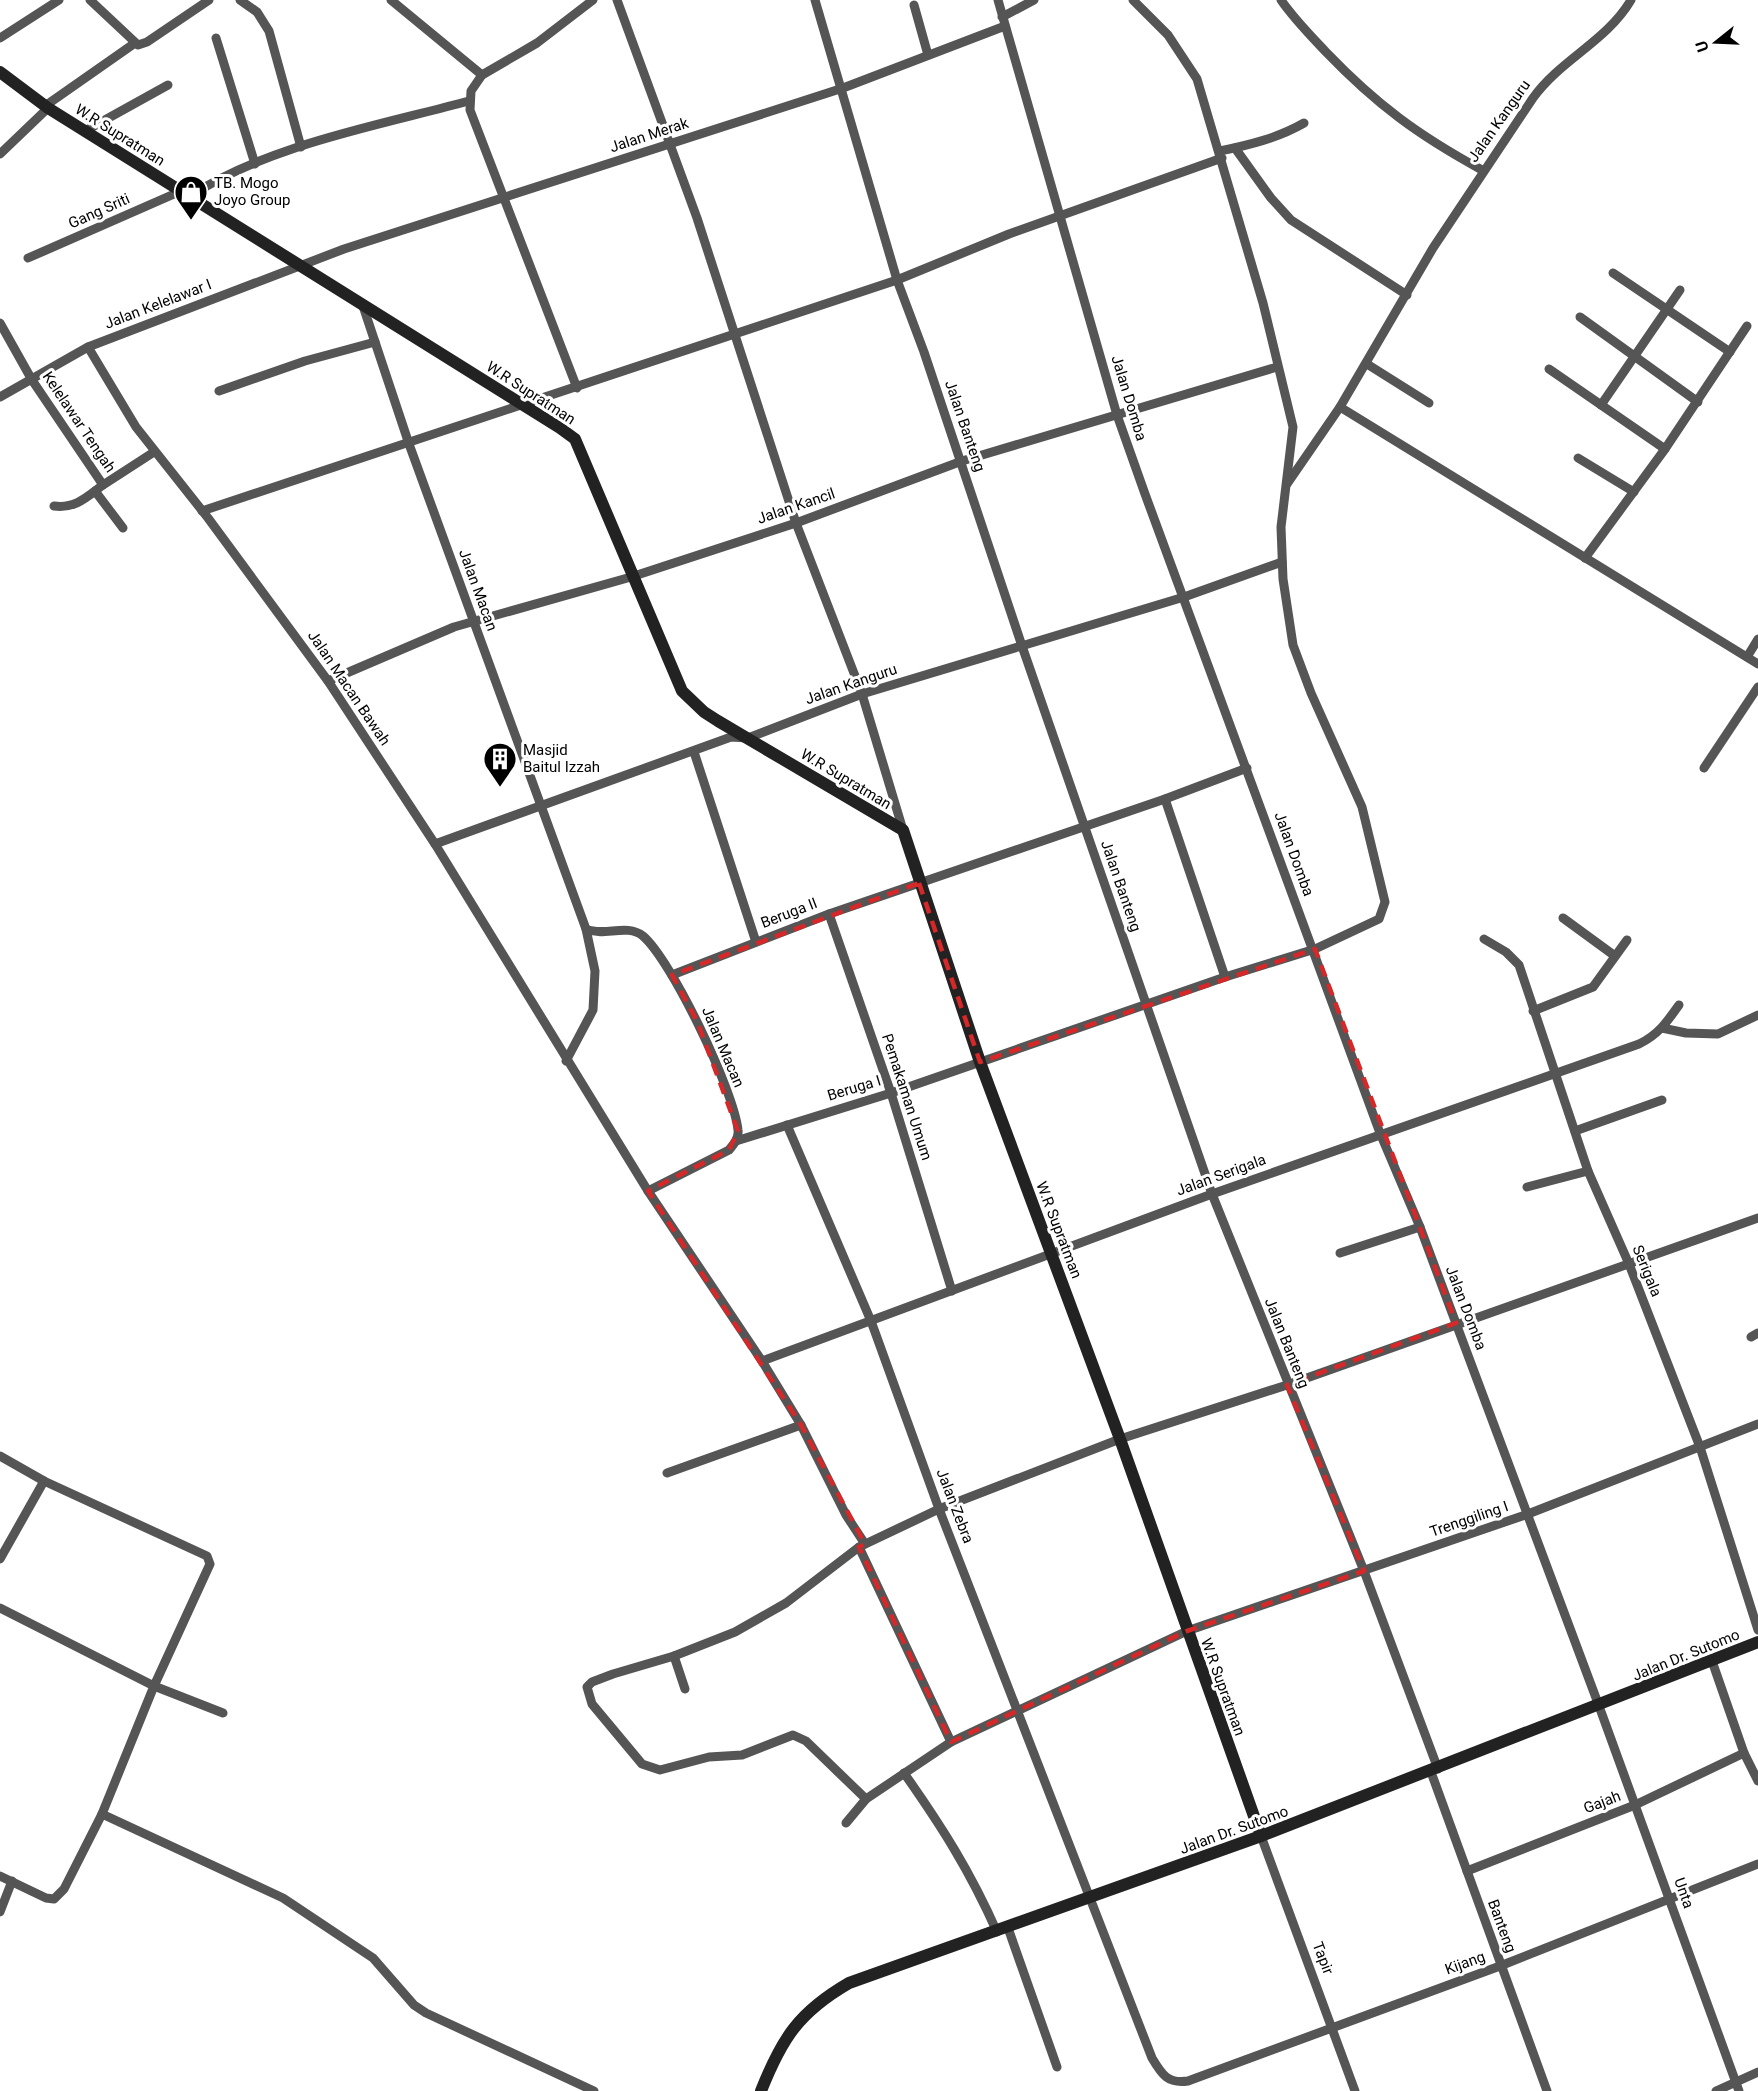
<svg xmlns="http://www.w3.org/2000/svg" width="1758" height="2091" viewBox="0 0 1758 2091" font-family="Roboto,sans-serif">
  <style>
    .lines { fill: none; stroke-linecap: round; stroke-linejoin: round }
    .street { stroke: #555; stroke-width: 9 }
    .secondary { stroke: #222; stroke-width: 12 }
    .marked { fill: none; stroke: #d62828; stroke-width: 4.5; stroke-dasharray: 12 8; stroke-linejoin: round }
    .labels { text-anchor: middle; stroke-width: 6; stroke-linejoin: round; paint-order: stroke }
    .street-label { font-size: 15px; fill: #000; stroke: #fff }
    .poi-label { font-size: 15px; fill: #000; stroke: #fff; text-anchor: start }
  </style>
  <rect width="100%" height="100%" fill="#fff"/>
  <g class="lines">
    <g class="street">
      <polyline points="90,0 138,45 147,42 209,0"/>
      <polyline points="240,0 257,12 269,31 301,147"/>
      <polyline points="391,0 482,75 471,91 470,110 577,388"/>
      <polyline points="617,0 697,218 796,523 862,694 903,830"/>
      <polyline points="815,0 897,280 924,352 1022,646 1212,1194 1364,1571 1438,1769"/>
      <polyline points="998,0 1117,415 1145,494 1380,1133 1420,1227 1599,1706 1739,2091"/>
      <path d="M1281,0C1294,19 1311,36 1326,52C1377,105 1418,135 1482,170"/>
      <polyline points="914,5 928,55"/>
      <polyline points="1002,17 1034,0"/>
      <polyline points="0,38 59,0"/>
      <polyline points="216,38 255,164"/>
      <polyline points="482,75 537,43 593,0"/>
      <polyline points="45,106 135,43"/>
      <polyline points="85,131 168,85"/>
      <polyline points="1235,148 1271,198 1291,220 1407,295"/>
      <path d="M1220,151C1249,145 1278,138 1304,123"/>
      <polyline points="0,154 48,108"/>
      <path d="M190,196C272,144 376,126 469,101"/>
      <polyline points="28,258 181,191"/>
      <polyline points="1613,273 1730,352"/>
      <polyline points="362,303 409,444 586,929 595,971 593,1010 566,1061"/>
      <polyline points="1580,317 1698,402"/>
      <polyline points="0,323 32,380 103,485 154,452"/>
      <polyline points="88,347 136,427 208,518 328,681 435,844 648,1191 762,1361 801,1425 846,1515 865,1544"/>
      <polyline points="1367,364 1429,403"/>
      <polyline points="1549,369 1665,449"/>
      <polyline points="219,391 305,361 375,342"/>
      <polyline points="0,397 88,347 344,249 843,88 1005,26"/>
      <polyline points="1601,405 1680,290"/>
      <polyline points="1340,407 1758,664"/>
      <polyline points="1578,458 1634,492"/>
      <path d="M1287,484L1340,407L1433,248L1533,98C1560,60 1607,41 1631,0"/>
      <polyline points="95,491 123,528"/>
      <path d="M54,506C75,509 87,497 103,485"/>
      <polyline points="202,511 897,280 1009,234 1222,158"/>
      <polyline points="1585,558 1665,449 1747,326"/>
      <polyline points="1747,657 1758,639"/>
      <polyline points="328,681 454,627 631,577 796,523 962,461 1277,367"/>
      <polyline points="694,752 756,942"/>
      <polyline points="1704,768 1758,687"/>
      <polyline points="1165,799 1225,977"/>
      <polyline points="435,844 731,737 748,738 862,694 1184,597 1282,562"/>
      <polyline points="829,914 891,1093 952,1291"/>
      <polyline points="1563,918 1615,956"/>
      <path d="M586,929C604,937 627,923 643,936C672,961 734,1091 738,1130C739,1138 734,1144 729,1150L648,1191"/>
      <polyline points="1484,939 1506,952 1519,965 1588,1171 1629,1264 1700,1447 1758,1630"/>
      <polyline points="672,975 829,914 1165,799 1247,768"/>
      <polyline points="1533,1011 1593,987 1627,940"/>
      <polyline points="1662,1028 1686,1033 1718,1034 1758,1015"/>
      <path d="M787,1125L871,1321L939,1509L1152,2058C1162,2075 1168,2084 1188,2081L1500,1966L1758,1864"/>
      <polyline points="1575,1131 1662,1100"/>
      <polyline points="736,1141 891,1093 1225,977 1315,949 1379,919 1385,902 1362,807 1311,693 1293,645 1283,579 1281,527 1293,427 1263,303 1197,79 1168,35 1133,0"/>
      <polyline points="1527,1187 1588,1171"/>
      <polyline points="1340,1253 1420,1227"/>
      <polyline points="1751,1337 1758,1333"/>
      <path d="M762,1361L1212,1194L1639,1044C1658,1035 1667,1022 1679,1005"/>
      <polyline points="0,1456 44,1481 207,1556 210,1564 154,1686 223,1713"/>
      <polyline points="667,1473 801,1425"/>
      <polyline points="859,1547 951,1742"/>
      <polyline points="0,1559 44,1481"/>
      <polyline points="0,1608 154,1686 102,1814 283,1898 373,1958 414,2005 426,2013 594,2091"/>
      <polyline points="674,1656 685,1689"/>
      <polyline points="1712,1661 1744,1753 1758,1781"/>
      <polyline points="1431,1772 1547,2091"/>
      <path d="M904,1773C942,1827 970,1871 997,1932"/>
      <polyline points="866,1799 806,1741 793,1735 742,1755 709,1757 660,1770 642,1764 592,1704 587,1687 592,1682 613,1674 674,1656 735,1632 786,1603 859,1547 939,1509 1120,1439 1287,1385 1758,1218"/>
      <polyline points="846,1823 866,1799 951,1742 1187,1631 1528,1514 1758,1424"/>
      <polyline points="1261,1836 1355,2091"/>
      <polyline points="1467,1871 1635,1805 1744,1753"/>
      <polyline points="0,1876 46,1898 54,1899 64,1889 102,1814"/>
      <polyline points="0,1912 12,1881"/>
      <polyline points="1008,1928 1057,2067"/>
      <polyline points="1716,2091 1758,2072"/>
    </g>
    <g class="secondary">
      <polyline points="0,72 48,108 560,428 575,439 682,691 704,712 718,721 903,830 980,1062 1120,1439 1261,1836"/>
      <path d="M761,2091C782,2038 799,2012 849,1983L1261,1836L1758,1642"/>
    </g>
  </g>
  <path class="marked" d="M919,883L980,1062L1315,949L1456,1323L1287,1385L1364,1571L1187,1631L951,1742L859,1547L865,1544L801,1425L648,1191L729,1150L738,1131L697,1021L672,975Z"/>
  <defs>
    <g id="shop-pin" transform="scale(1.725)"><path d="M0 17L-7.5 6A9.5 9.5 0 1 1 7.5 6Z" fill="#000" stroke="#fff"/><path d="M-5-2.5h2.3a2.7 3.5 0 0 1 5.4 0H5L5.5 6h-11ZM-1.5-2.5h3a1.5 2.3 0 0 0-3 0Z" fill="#fff"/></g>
    <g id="building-pin" transform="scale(1.725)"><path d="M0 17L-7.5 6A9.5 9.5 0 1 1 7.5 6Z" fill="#000" stroke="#fff"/><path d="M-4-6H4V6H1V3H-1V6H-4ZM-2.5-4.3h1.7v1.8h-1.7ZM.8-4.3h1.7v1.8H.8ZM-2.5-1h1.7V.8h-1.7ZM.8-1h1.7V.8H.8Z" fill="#fff"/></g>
  </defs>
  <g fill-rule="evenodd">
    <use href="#shop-pin" x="191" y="192"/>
    <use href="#building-pin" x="500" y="759"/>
  </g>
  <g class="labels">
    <g class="street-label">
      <text transform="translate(1499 121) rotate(-55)" y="5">Jalan Kanguru</text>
      <text transform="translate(120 135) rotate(32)" y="5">W.R Supratman</text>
      <text transform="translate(649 135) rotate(-18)" y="5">Jalan Merak</text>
      <text transform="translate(99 211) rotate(-24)" y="5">Gang Sriti</text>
      <text transform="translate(158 304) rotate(-21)" y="5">Jalan Kelelawar I</text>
      <text transform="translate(531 393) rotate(33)" y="5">W.R Supratman</text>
      <text transform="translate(1129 398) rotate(73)" y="5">Jalan Domba</text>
      <text transform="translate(79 422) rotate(56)" y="5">Kelelawar Tengah</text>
      <text transform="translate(965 426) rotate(71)" y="5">Jalan Banteng</text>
      <text transform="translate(796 506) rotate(-19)" y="5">Jalan Kancil</text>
      <text transform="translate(478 590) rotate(70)" y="5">Jalan Macan</text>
      <text transform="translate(851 684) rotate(-19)" y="5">Jalan Kanguru</text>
      <text transform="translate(349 688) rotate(56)" y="5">Jalan Macan Bawah</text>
      <text transform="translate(846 779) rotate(31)" y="5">W.R Supratman</text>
      <text transform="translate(1294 854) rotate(70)" y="5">Jalan Domba</text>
      <text transform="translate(1121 886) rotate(71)" y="5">Jalan Banteng</text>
      <text transform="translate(789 913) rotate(-21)" y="5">Beruga II</text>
      <text transform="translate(723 1047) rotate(67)" y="5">Jalan Macan</text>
      <text transform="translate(854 1088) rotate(-17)" y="5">Beruga I</text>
      <text transform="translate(907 1097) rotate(72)" y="5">Pemakaman Umum</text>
      <text transform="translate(1221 1175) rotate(-20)" y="5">Jalan Serigala</text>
      <text transform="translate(1059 1230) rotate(69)" y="5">W.R Supratman</text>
      <text transform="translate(1647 1271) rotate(68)" y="5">Serigala</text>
      <text transform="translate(1466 1308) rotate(69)" y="5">Jalan Domba</text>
      <text transform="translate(1287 1343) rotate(68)" y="5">Jalan Banteng</text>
      <text transform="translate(955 1506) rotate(69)" y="5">Jalan Zebra</text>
      <text transform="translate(1469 1519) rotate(-19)" y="5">Trenggiling I</text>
      <text transform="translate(1686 1655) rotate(-22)" y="5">Jalan Dr. Sutomo</text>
      <text transform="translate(1223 1687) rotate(70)" y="5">W.R Supratman</text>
      <text transform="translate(1602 1802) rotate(-21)" y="5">Gajah</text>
      <text transform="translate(1234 1830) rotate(-20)" y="5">Jalan Dr. Sutomo</text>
      <text transform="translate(1684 1893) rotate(70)" y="5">Unta</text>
      <text transform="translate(1502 1926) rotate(70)" y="5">Banteng</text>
      <text transform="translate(1323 1958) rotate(69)" y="5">Tapir</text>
      <text transform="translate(1465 1963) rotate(-20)" y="5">Kijang</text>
    </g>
    <g class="poi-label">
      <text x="214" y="188">TB. Mogo<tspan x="214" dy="17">Joyo Group</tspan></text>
      <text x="523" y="755">Masjid<tspan x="523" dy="17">Baitul Izzah</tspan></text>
    </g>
  </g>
  <g transform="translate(1716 42) rotate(252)" stroke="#ffffff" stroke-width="4.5" paint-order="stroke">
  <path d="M0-4.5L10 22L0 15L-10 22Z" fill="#000000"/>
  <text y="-9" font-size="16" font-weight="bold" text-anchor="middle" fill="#000000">U</text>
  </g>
</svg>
